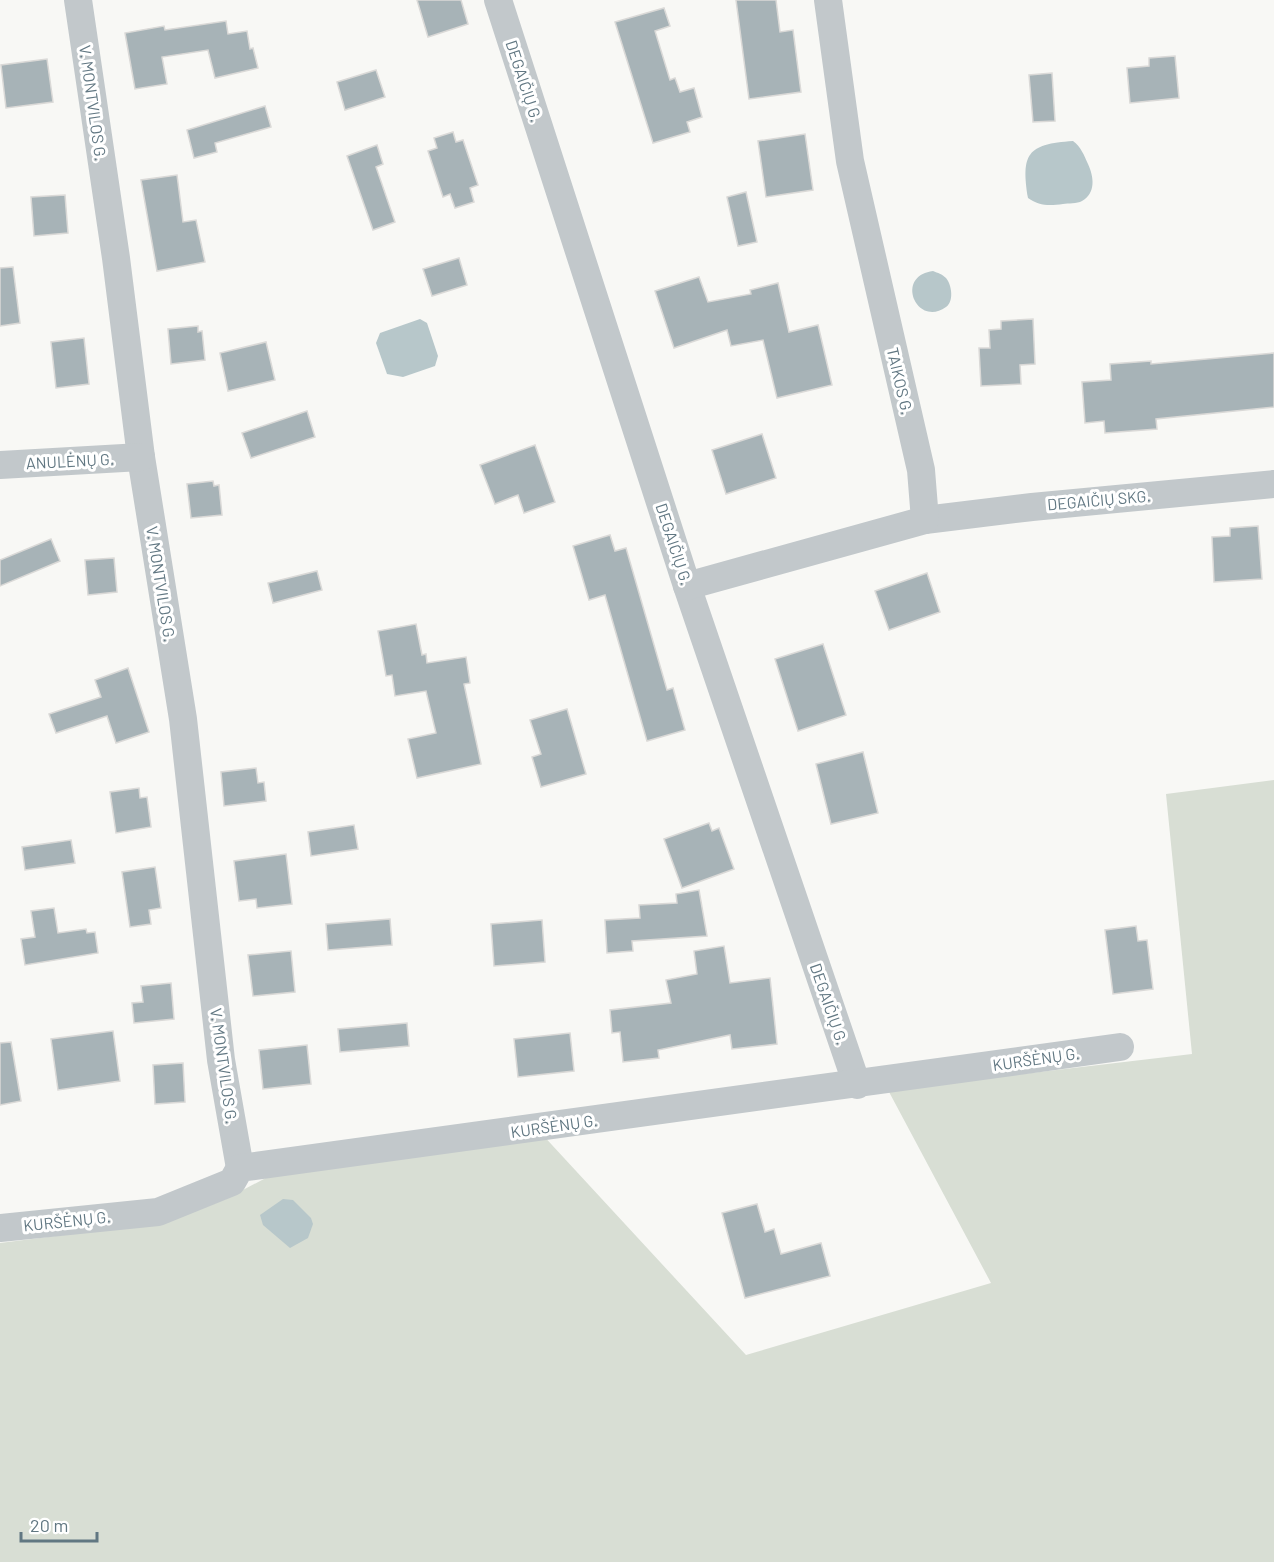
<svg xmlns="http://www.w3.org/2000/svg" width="1274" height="1562" viewBox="0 0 1274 1562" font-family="Barlow,sans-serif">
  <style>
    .green { fill: #d8ded4 }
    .water { fill: #b7c7ca }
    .building { fill: #a7b3b7; stroke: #dad9d7; stroke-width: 1.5 }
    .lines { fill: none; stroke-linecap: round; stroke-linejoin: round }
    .street { stroke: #c2c8cb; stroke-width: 28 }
    .labels { text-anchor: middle; stroke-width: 6; stroke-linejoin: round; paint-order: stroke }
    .street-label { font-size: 16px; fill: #617782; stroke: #fff }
  </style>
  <rect width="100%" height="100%" fill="#f8f8f5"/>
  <polygon class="green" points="1274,780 1274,1562 0,1562 0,1243 167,1222 226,1199 277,1172 540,1132 746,1355 991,1283 888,1090 1192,1054 1166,794"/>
  <g class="water">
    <path d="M1073,141C1081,147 1084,155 1088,164C1094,177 1096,193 1082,201C1077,204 1068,203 1063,204C1049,206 1039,206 1028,198C1021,154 1027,144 1073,141Z"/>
    <path d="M933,271C938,273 942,274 946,278C952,285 954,302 946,307C917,328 894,276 933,271Z"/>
    <polygon points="420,319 427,323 438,356 435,366 403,377 387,374 376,343 380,333"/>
    <polygon points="283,1199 293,1200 311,1218 313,1224 308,1238 290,1248 263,1225 260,1215"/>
  </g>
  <g class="building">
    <polygon points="417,0 461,0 468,24 428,37"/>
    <polygon points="736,0 776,0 780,32 793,30 801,92 749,99"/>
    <polygon points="664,8 670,26 655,31 670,80 675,78 680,92 694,88 702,117 687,122 690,132 653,143 615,22"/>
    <polygon points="226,21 228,34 247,31 250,49 253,48 258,68 215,78 208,50 162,57 167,84 135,89 125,33 164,26 165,30"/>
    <polygon points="1175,56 1179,98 1130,103 1127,68 1149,66 1149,58"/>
    <polygon points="47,59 53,102 6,108 1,65"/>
    <polygon points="376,70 385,97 345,110 337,82"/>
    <polygon points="1052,73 1055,121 1033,122 1029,75"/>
    <polygon points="265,106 271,127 215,143 217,152 194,158 187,130"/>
    <polygon points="453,132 456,142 463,140 478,185 470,188 474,202 455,208 450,194 443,197 428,151 437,148 434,138"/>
    <polygon points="805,134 813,190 766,197 758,141"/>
    <polygon points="377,145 383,164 376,167 395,222 373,230 347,156"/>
    <polygon points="177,175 183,222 196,220 205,262 157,271 141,180"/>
    <polygon points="746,192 757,242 738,246 727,197"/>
    <polygon points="65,195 68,233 34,236 31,197"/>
    <polygon points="459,258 467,285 432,296 423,269"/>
    <polygon points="13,267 20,323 0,326 0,268"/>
    <polygon points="699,277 708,302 751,294 750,290 778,283 789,332 818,325 832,385 777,398 763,340 731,346 727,330 674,348 655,291"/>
    <polygon points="1033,319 1035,364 1020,365 1021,384 981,386 979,348 990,348 989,330 1001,329 1001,321"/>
    <polygon points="198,326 198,332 202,331 205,360 171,364 168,329"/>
    <polygon points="84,338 89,384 56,388 51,342"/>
    <polygon points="266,342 275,380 228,391 220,353"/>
    <polygon points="1274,353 1274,407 1156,419 1157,429 1105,433 1104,421 1085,423 1082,382 1111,380 1110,364 1151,361 1151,364"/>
    <polygon points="307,411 315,437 251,458 242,433"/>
    <polygon points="762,434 776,478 726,494 712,450"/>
    <polygon points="535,445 555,502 524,513 518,495 495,504 480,465"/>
    <polygon points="213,481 214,486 219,485 222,515 191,518 187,484"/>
    <polygon points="1258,526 1262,579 1214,582 1212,537 1230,536 1230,528"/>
    <polygon points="610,535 615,551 626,548 667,690 673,688 685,730 647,741 605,595 589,600 573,546"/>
    <polygon points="51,539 60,561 0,586 0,560"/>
    <polygon points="114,558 117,592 88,595 85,560"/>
    <polygon points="317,571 322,590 273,603 268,583"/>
    <polygon points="927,573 940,612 889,630 875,591"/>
    <polygon points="416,624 422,655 426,654 427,663 466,657 470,683 464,684 481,764 417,778 408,739 436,733 426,691 395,696 392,675 386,676 378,631"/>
    <polygon points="823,644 846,715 798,731 775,659"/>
    <polygon points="128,668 149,732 116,743 107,716 56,733 49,714 101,697 95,680"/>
    <polygon points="567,709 586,774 541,787 532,757 541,754 530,720"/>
    <polygon points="863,752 878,813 831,824 816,764"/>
    <polygon points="256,768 258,783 264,782 266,801 224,806 221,772"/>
    <polygon points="139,788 140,798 147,797 151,827 116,833 110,792"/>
    <polygon points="709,823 712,831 719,828 734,869 682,888 664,839"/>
    <polygon points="354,825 358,849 311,856 308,832"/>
    <polygon points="71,840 75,863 25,870 22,847"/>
    <polygon points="286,854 292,904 257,908 256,899 239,901 234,861"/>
    <polygon points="155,867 161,908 149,910 151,924 130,927 122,872"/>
    <polygon points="699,890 707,936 632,941 633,951 607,953 605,920 640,918 639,905 677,903 676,894"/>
    <polygon points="54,908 58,933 86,929 87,933 95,932 98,953 25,965 21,939 35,937 31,911"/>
    <polygon points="390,919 392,945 328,950 326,924"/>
    <polygon points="542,920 545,962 494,966 491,924"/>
    <polygon points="1136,926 1138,941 1147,940 1153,989 1113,994 1105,930"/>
    <polygon points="724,946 730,983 770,978 777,1044 732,1049 730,1035 658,1050 659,1058 623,1062 620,1032 612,1033 610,1010 671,1003 666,980 697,974 694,951"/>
    <polygon points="291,951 295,992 253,996 248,955"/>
    <polygon points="171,983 174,1019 134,1023 132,1003 143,1002 141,986"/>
    <polygon points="407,1023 409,1046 340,1052 338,1029"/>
    <polygon points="113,1031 120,1081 58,1090 51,1039"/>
    <polygon points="570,1033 574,1071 518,1077 514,1039"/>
    <polygon points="11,1042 21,1101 0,1105 0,1043"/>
    <polygon points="307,1045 311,1084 263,1089 259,1050"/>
    <polygon points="183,1063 185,1102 155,1104 153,1065"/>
    <polygon points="757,1204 765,1232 774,1229 781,1254 821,1243 830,1276 745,1298 722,1213"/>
  </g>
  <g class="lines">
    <g class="street">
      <polyline points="78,0 116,258 141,457 183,719 221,1060 240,1168"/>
      <polyline points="498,0 687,586 857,1085"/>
      <polyline points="0,465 141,457"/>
      <polyline points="925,520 1032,507 1274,484"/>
      <polyline points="687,586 925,520 921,470 850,161 828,0"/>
      <polyline points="0,1228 158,1212 232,1182 240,1168 1120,1047"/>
    </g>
  </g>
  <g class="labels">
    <g class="street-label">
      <text transform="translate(524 81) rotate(72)" y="6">DEGAIČIŲ G.</text>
      <text transform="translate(93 103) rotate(82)" y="6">V. MONTVILOS G.</text>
      <text transform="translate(900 381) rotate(77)" y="6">TAIKOS G.</text>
      <text transform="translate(70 461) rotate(-3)" y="6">ANULĖNŲ G.</text>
      <text transform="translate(1099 500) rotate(-5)" y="6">DEGAIČIŲ SKG.</text>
      <text transform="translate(674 544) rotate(72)" y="6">DEGAIČIŲ G.</text>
      <text transform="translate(161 584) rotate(81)" y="6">V. MONTVILOS G.</text>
      <text transform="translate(829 1004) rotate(71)" y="6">DEGAIČIŲ G.</text>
      <text transform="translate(1036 1059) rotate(-8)" y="6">KURŠĖNŲ G.</text>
      <text transform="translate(224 1066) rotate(82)" y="6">V. MONTVILOS G.</text>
      <text transform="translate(554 1126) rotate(-8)" y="6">KURŠĖNŲ G.</text>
      <text transform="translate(67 1221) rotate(-6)" y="6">KURŠĖNŲ G.</text>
    </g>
  </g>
  <path d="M21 1532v9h76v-9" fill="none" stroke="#617782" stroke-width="3"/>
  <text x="30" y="1532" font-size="18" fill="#617782" stroke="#ffffff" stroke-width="4.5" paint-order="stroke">20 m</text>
</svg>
